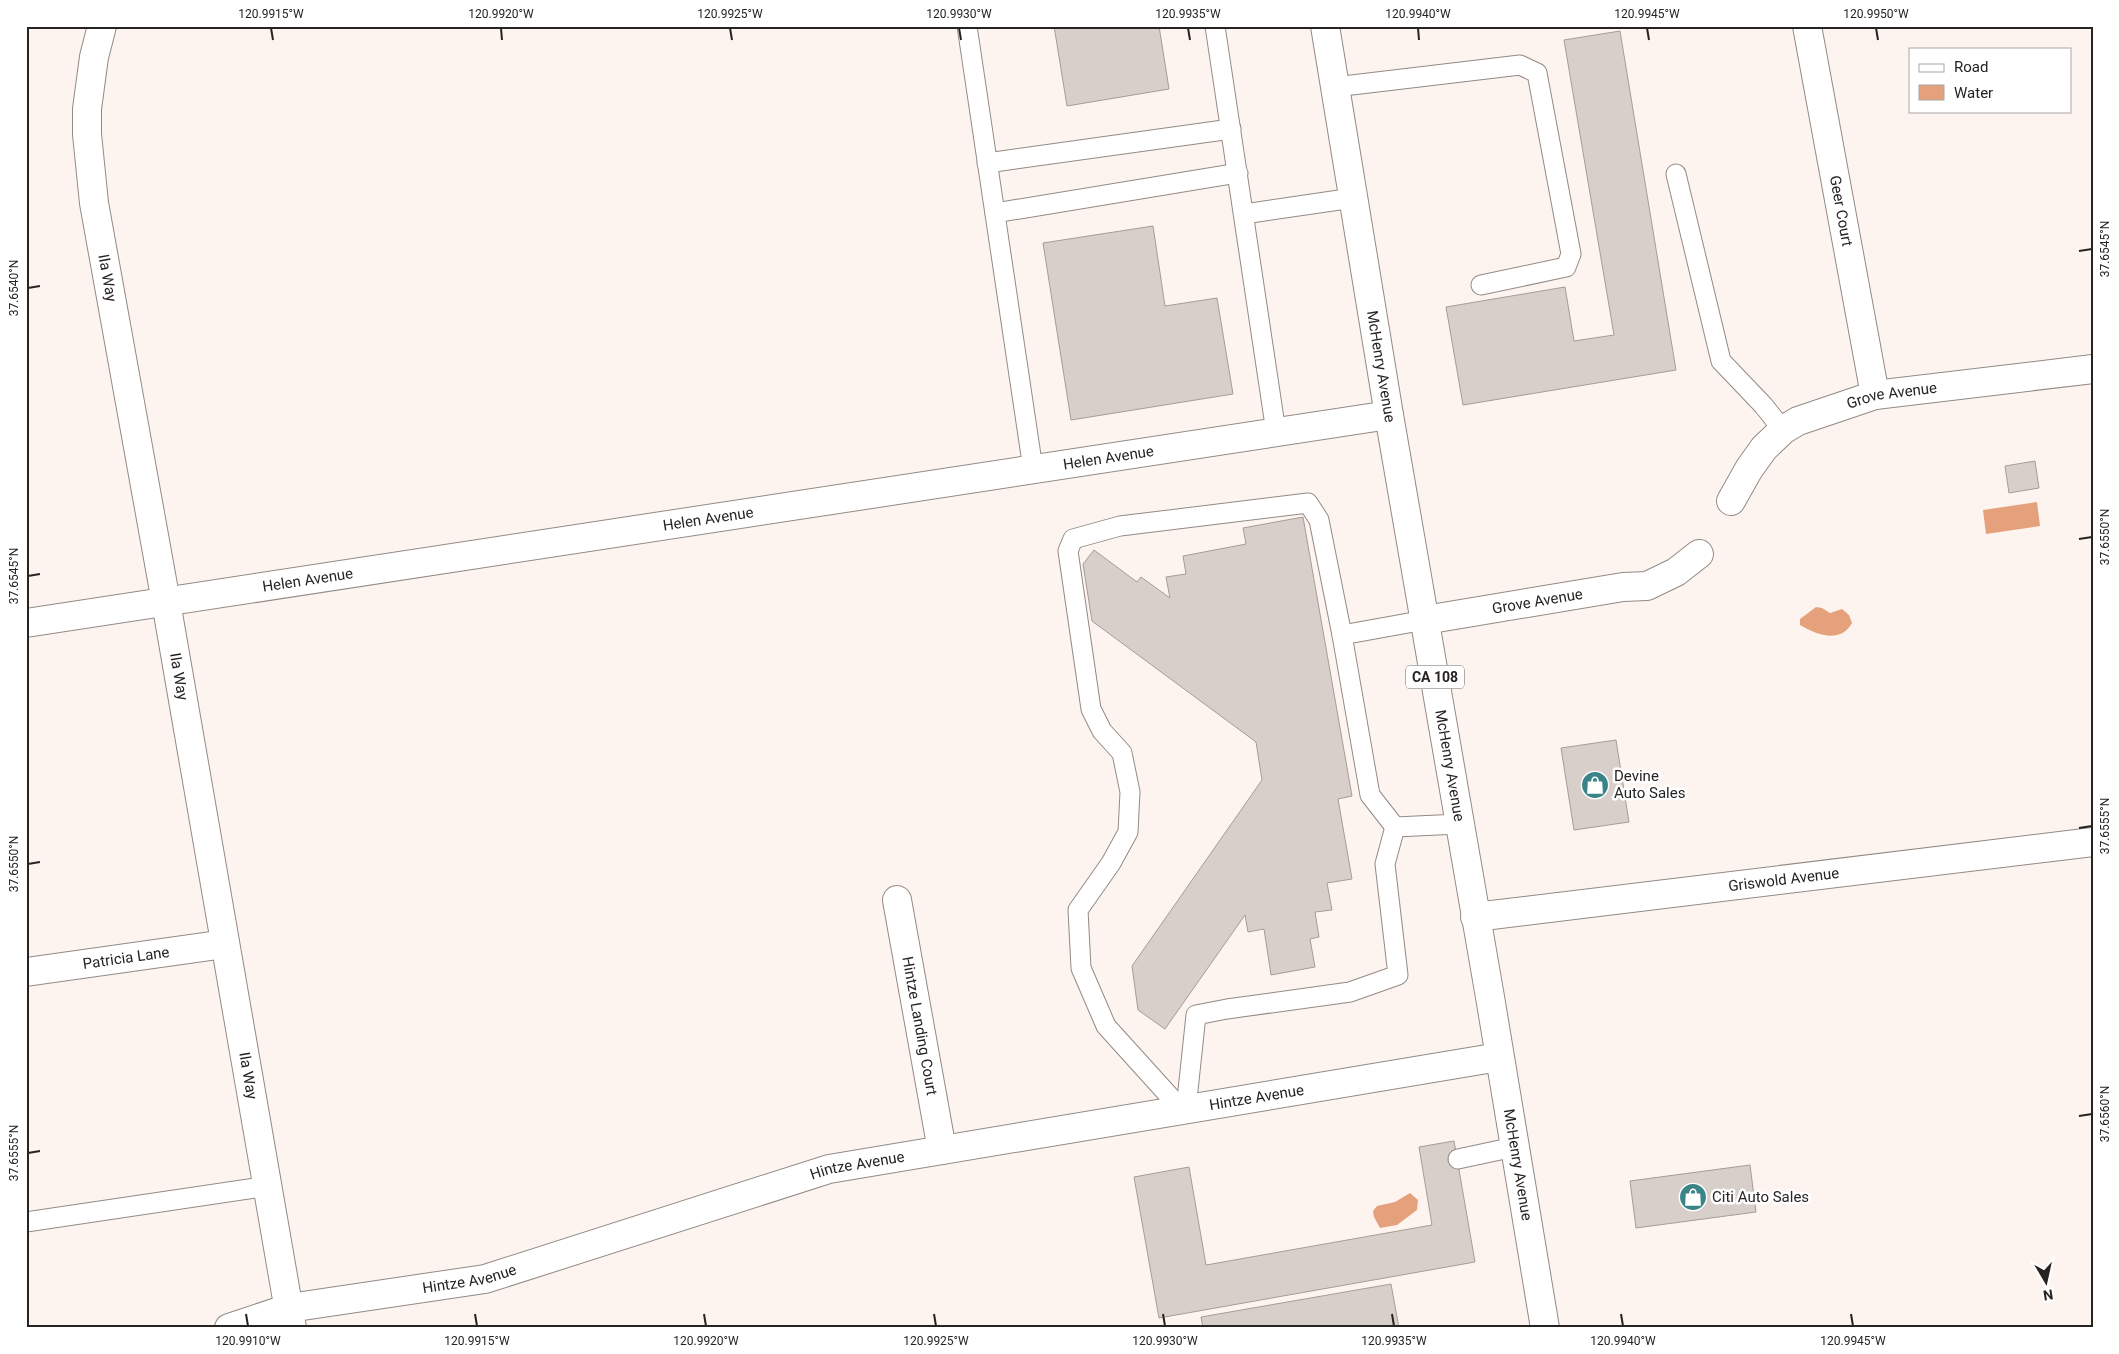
<svg xmlns="http://www.w3.org/2000/svg" width="2119" height="1354" viewBox="0 0 2119 1354" font-family="Roboto,sans-serif">
  <style>
    .water { fill: #e5a17b }
    .building { fill: #d9cfca; stroke: #a59c98 }
    .lines { fill: none; stroke-linecap: round; stroke-linejoin: round }
    .service-casing { stroke: #928a85; stroke-width: 21 }
    .minor-casing { stroke: #928a85; stroke-width: 30 }
    .primary-casing { stroke: #928a85; stroke-width: 30 }
    .service { stroke: #fff; stroke-width: 19 }
    .minor { stroke: #fff; stroke-width: 28 }
    .primary { stroke: #fff; stroke-width: 28 }
    .ticks { fill: none; stroke: #262321; stroke-width: 2 }
    .labels { text-anchor: middle; stroke-width: 5; stroke-linejoin: round; paint-order: stroke }
    .shield { fill: #fff; stroke: #676564; stroke-width: 1 }
    .shield-label { font-size: 14px; font-weight: bold; fill: #262321 }
    .street-label { font-size: 15px; fill: #262321; stroke: #fff }
    .poi-label { font-size: 15px; fill: #262321; stroke: #fff; text-anchor: start }
    .neatline { fill: none; stroke: #262321; stroke-width: 2 }
    .ticks-label { font-size: 12px; text-anchor: middle; fill: #262321 }
  </style>
  <rect width="100%" height="100%" fill="#fef4ef"/>
  <g class="water">
    <polygon points="2037,502 2040,526 1986,534 1983,510"/>
    <path d="M1816,607L1822,608L1830,613L1842,609L1849,615L1852,623C1840,644 1817,635 1800,625V619Z"/>
    <polygon points="1410,1193 1418,1200 1417,1210 1397,1225 1380,1228 1374,1217 1373,1211 1377,1206 1395,1202"/>
  </g>
  <g class="building">
    <polygon points="1054,26 1159,26 1169,89 1067,106"/>
    <polygon points="1620,31 1676,370 1463,405 1446,307 1565,287 1574,341 1614,335 1564,40"/>
    <polygon points="1153,226 1165,306 1217,298 1233,394 1071,420 1043,243"/>
    <polygon points="2035,461 2039,488 2009,493 2005,466"/>
    <polygon points="1303,517 1352,796 1338,799 1352,879 1327,883 1332,910 1315,912 1319,937 1310,939 1315,967 1271,975 1264,929 1248,932 1245,915 1165,1029 1138,1010 1132,966 1262,780 1256,742 1092,621 1083,564 1094,550 1137,582 1141,577 1170,598 1166,577 1186,574 1183,556 1246,544 1243,528"/>
    <polygon points="1616,740 1629,822 1574,830 1561,748"/>
    <polygon points="1454,1141 1475,1262 1159,1318 1134,1177 1189,1167 1206,1265 1432,1225 1419,1147"/>
    <polygon points="1750,1165 1756,1212 1636,1228 1630,1181"/>
    <polygon points="1391,1284 1399,1328 1203,1328 1201,1317"/>
  </g>
  <g class="lines">
    <g class="service-casing">
      <g id="service">
        <polyline points="967,26 1033,469"/>
        <polyline points="1215,26 1276,432"/>
        <polyline points="1335,87 1520,65 1537,73 1571,254 1566,267 1481,285"/>
        <polyline points="987,163 1231,129"/>
        <polyline points="1676,174 1721,361 1763,405 1783,430"/>
        <polyline points="995,213 1238,173"/>
        <polyline points="1244,214 1353,198"/>
        <polyline points="1342,635 1425,620"/>
        <polyline points="1186,1109 1196,1015 1227,1009 1350,992 1398,975 1385,864 1395,827"/>
        <polyline points="1182,1110 1106,1026 1081,968 1078,910 1111,863 1128,832 1130,792 1122,753 1102,731 1091,709 1068,551 1073,539 1120,526 1308,503 1319,520 1342,635 1370,795 1395,827 1459,824"/>
        <polyline points="1458,1159 1514,1147"/>
        <polyline points="26,1222 268,1186"/>
      </g>
    </g>
    <g class="minor-casing">
      <g id="minor">
        <path id="s1" d="M102,26L94,57L87,109V134L94,203L166,602L292,1328"/>
        <path id="s2" d="M1807,26L1875,395"/>
        <path id="s3" d="M1731,501L1749,469L1764,448L1783,430L1798,421L1875,395L2093,369"/>
        <path id="s4" d="M1425,620L1623,587L1647,586L1676,572L1699,554"/>
        <path id="s5" d="M26,623L1389,415"/>
        <path id="s6" d="M897,900L942,1150"/>
        <path id="s7" d="M1475,917L2093,842"/>
        <path id="s8" d="M26,972L225,944"/>
        <path id="s9" d="M229,1328L289,1308L485,1279L829,1169L1499,1057"/>
      </g>
    </g>
    <g class="primary-casing">
      <g id="primary">
        <path id="s10" d="M1325,26L1389,415L1490,997L1545,1328"/>
      </g>
    </g>
    <use href="#service" class="service"/>
    <use href="#minor" class="minor"/>
    <use href="#primary" class="primary"/>
  </g>
  <path class="ticks" d="M271,28L273,40M501,28L502,40M730,28L732,40M959,28L961,40M1188,28L1190,40M1418,28L1419,40M1647,28L1649,40M1876,28L1878,40M2079,251L2092,249M28,288L40,286M2079,539L2092,537M28,576L40,574M2079,828L2092,826M28,864L40,862M2079,1116L2092,1114M28,1153L40,1151M246,1314L248,1326M475,1314L477,1326M704,1314L706,1326M934,1314L936,1326M1163,1314L1165,1326M1392,1314L1394,1326M1621,1314L1623,1326M1851,1314L1853,1326"/>
  <defs>
    <g id="shop-disc" transform="scale(1.4375)"><circle r="9.5" fill="#3a8386" stroke="#fff"/><path d="M-5-2.5h2.3a2.7 3.5 0 0 1 5.4 0H5L5.5 6h-11ZM-1.5-2.5h3a1.5 2.3 0 0 0-3 0Z" fill="#fff"/></g>
  </defs>
  <g fill-rule="evenodd">
    <use href="#shop-disc" x="1595" y="785"/>
    <use href="#shop-disc" x="1693" y="1197"/>
  </g>
  <g class="labels">
    <rect class="shield" x="1406" y="665.5" width="58" height="23" rx="4"/>
    <g class="shield-label">
      <text x="1435" y="682">CA 108</text>
    </g>
    <g class="street-label">
      <text dy="5" stroke="none"><textPath href="#s2" startOffset="188">Geer Court</textPath></text>
      <text dy="5" stroke="none"><textPath href="#s1" startOffset="255">Ila Way</textPath></text>
      <text dy="5" stroke="none"><textPath href="#s10" startOffset="345">McHenry Avenue</textPath></text>
      <text dy="5" stroke="none"><textPath href="#s3" startOffset="204">Grove Avenue</textPath></text>
      <text dy="5" stroke="none"><textPath href="#s5" startOffset="1095">Helen Avenue</textPath></text>
      <text dy="5" stroke="none"><textPath href="#s5" startOffset="690">Helen Avenue</textPath></text>
      <text dy="5" stroke="none"><textPath href="#s5" startOffset="285">Helen Avenue</textPath></text>
      <text dy="5" stroke="none"><textPath href="#s4" startOffset="114">Grove Avenue</textPath></text>
      <text dy="5" stroke="none"><textPath href="#s1" startOffset="660">Ila Way</textPath></text>
      <text dy="5" stroke="none"><textPath href="#s10" startOffset="750">McHenry Avenue</textPath></text>
      <text dy="5" stroke="none"><textPath href="#s7" startOffset="311">Griswold Avenue</textPath></text>
      <text dy="5" stroke="none"><textPath href="#s8" startOffset="101">Patricia Lane</textPath></text>
      <text dy="5" stroke="none"><textPath href="#s6" startOffset="128">Hintze Landing Court</textPath></text>
      <text dy="5" stroke="none"><textPath href="#s1" startOffset="1065">Ila Way</textPath></text>
      <text dy="5" stroke="none"><textPath href="#s9" startOffset="1056">Hintze Avenue</textPath></text>
      <text dy="5" stroke="none"><textPath href="#s10" startOffset="1155">McHenry Avenue</textPath></text>
      <text dy="5" stroke="none"><textPath href="#s9" startOffset="651">Hintze Avenue</textPath></text>
      <text dy="5" stroke="none"><textPath href="#s9" startOffset="246">Hintze Avenue</textPath></text>
    </g>
    <g class="poi-label">
      <text x="1614" y="781">Devine<tspan x="1614" dy="17">Auto Sales</tspan></text>
      <text x="1712" y="1202">Citi Auto Sales</text>
    </g>
  </g>
  <rect width="2119" height="1354" fill="none" stroke="#ffffff" stroke-width="55"/>
  <rect x="1909" y="48" width="162" height="65" fill="#ffffff" stroke="#a8a7a6"/>
  <rect x="1919" y="64" width="25" height="8" fill="#ffffff" stroke="#a8a7a6"/>
  <text x="1954" y="72" font-size="15" fill="#262321">Road</text>
  <rect x="1919" y="85" width="25" height="15" fill="#e5a17b" stroke="#a8a7a6"/>
  <text x="1954" y="98" font-size="15" fill="#262321">Water</text>
  <g transform="translate(2046 1282) rotate(171)" stroke="#ffffff" stroke-width="4" paint-order="stroke">
  <path d="M0-4L9 19L0 12L-9 19Z" fill="#262321"/>
  <text y="-8" font-size="14" font-weight="bold" text-anchor="middle" fill="#262321">N</text>
  </g>
  <rect x="28" y="28" width="2064" height="1298" class="neatline"/>
  <g class="ticks-label">
    <text x="271" y="18">120.9915°W</text>
    <text x="501" y="18">120.9920°W</text>
    <text x="730" y="18">120.9925°W</text>
    <text x="959" y="18">120.9930°W</text>
    <text x="1188" y="18">120.9935°W</text>
    <text x="1418" y="18">120.9940°W</text>
    <text x="1647" y="18">120.9945°W</text>
    <text x="1876" y="18">120.9950°W</text>
    <text transform="translate(2105 249) rotate(-90)" y="4">37.6545°N</text>
    <text transform="translate(14 288) rotate(-90)" y="4">37.6540°N</text>
    <text transform="translate(2105 537) rotate(-90)" y="4">37.6550°N</text>
    <text transform="translate(14 576) rotate(-90)" y="4">37.6545°N</text>
    <text transform="translate(2105 826) rotate(-90)" y="4">37.6555°N</text>
    <text transform="translate(14 864) rotate(-90)" y="4">37.6550°N</text>
    <text transform="translate(2105 1114) rotate(-90)" y="4">37.6560°N</text>
    <text transform="translate(14 1153) rotate(-90)" y="4">37.6555°N</text>
    <text x="248" y="1345">120.9910°W</text>
    <text x="477" y="1345">120.9915°W</text>
    <text x="706" y="1345">120.9920°W</text>
    <text x="936" y="1345">120.9925°W</text>
    <text x="1165" y="1345">120.9930°W</text>
    <text x="1394" y="1345">120.9935°W</text>
    <text x="1623" y="1345">120.9940°W</text>
    <text x="1853" y="1345">120.9945°W</text>
  </g>
</svg>
